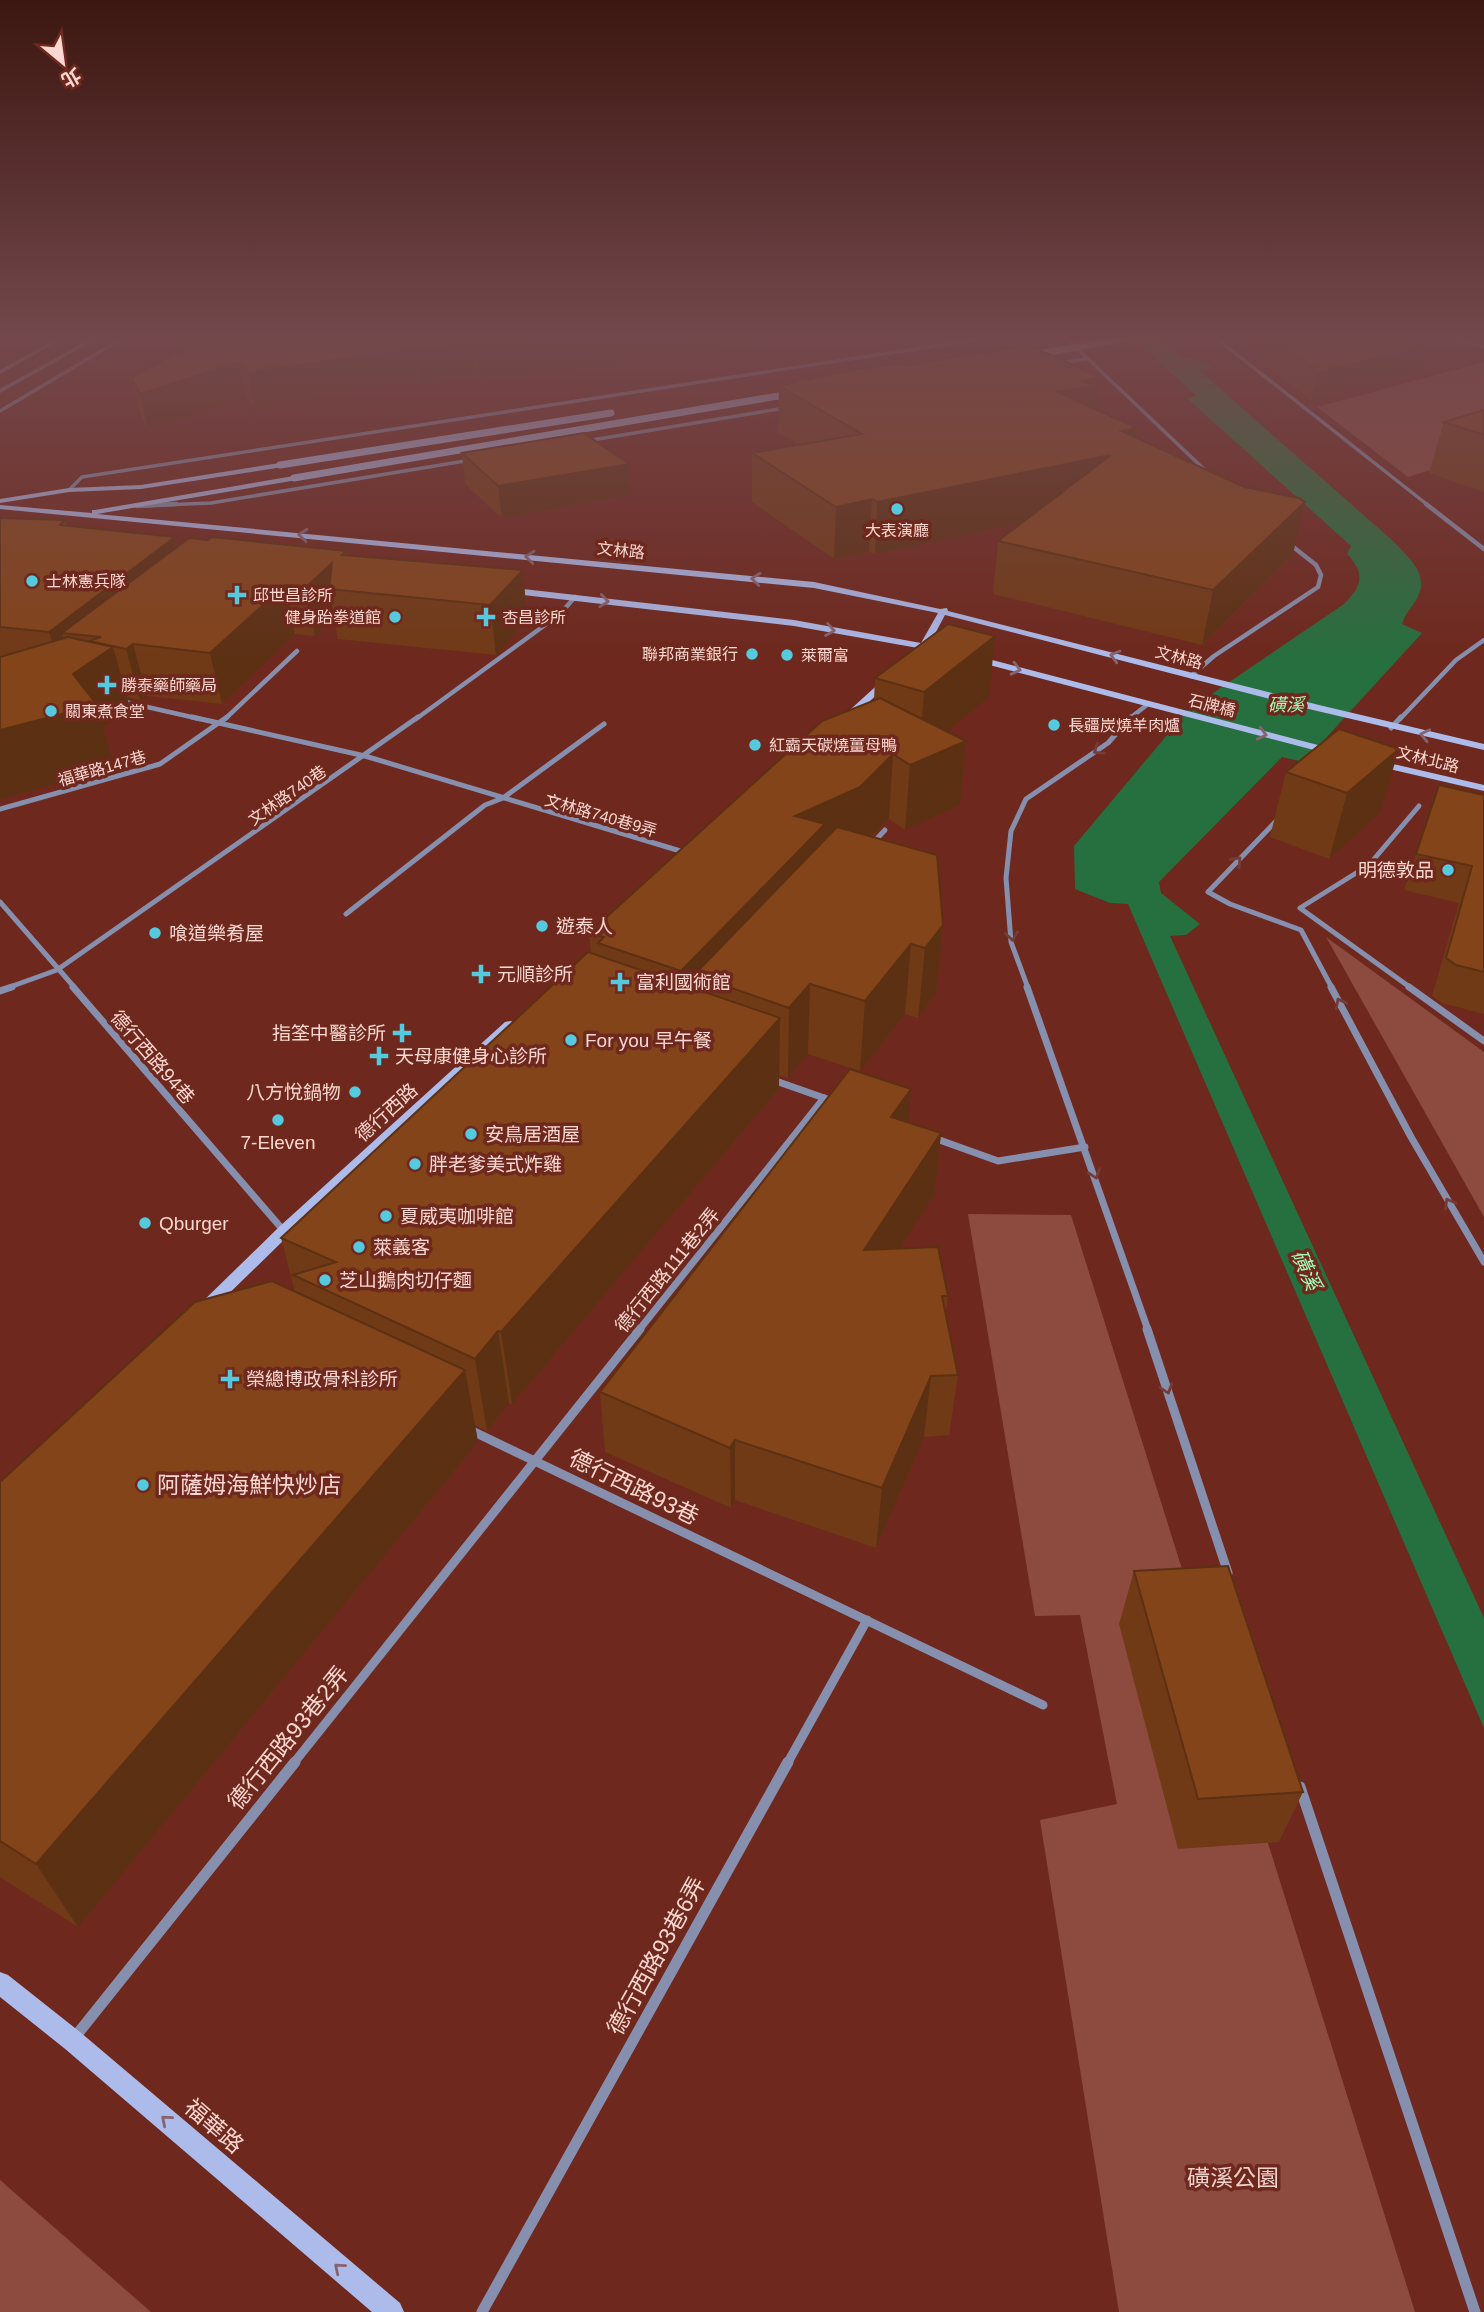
<svg xmlns="http://www.w3.org/2000/svg" width="1484" height="2312" viewBox="0 0 1484 2312" font-family="Helvetica,'Noto Sans TC',sans-serif">
  <style>
    .green { fill: #8d4b40 }
    .water { fill: #266f3e }
    .lines { fill: none; stroke-linecap: round; stroke-linejoin: round }
    .street-far5 { stroke: #8690ae; stroke-width: 3.5 }
    .street-far4 { stroke: #8690ae; stroke-width: 4.5 }
    .street-far3 { stroke: #8690ae; stroke-width: 5 }
    .street-far2 { stroke: #8690ae; stroke-width: 7 }
    .street-far1 { stroke: #8690ae; stroke-width: 9 }
    .street { stroke: #8690ae; stroke-width: 11 }
    .secondary { fill: #adbbeb; fill-rule: evenodd }
    .secondary-bridge { stroke: #adbbeb; stroke-width: 7 }
    .wall { fill: #713a16 }
    .shaded-wall { fill: #5c3012 }
    .building { fill: #83441a; stroke: #5c3012; stroke-width: 2 }
    .oneway { stroke: #87636f }
    .oneway2 { stroke: #733d3a }
    .poi-dot { fill: #55cadf; stroke: #6e281d; stroke-width: 2.5 }
    .labels { text-anchor: middle; stroke-width: 7; stroke-linejoin: round; paint-order: stroke }
    .far-poi-label { font-size: 16px; fill: #fad7d0; stroke: #6e281d; text-anchor: start }
    .far-street-label { font-size: 16px; fill: #fad7d0; stroke: #6e281d }
    .far-water-label { font-size: 18px; font-style: italic; fill: #a1fdb7; stroke: #6e281d }
    .poi-label { font-size: 19px; fill: #fad7d0; stroke: #6e281d; text-anchor: start }
    .street-label { font-size: 19px; fill: #fad7d0; stroke: #6e281d }
    .water-label { font-size: 21px; font-style: italic; fill: #a1fdb7; stroke: #6e281d }
    .near-poi-label { font-size: 23px; fill: #fad7d0; stroke: #6e281d; text-anchor: start }
    .near-street-label { font-size: 23px; fill: #fad7d0; stroke: #6e281d }
    .near-park-label { font-size: 23px; fill: #eed2cc; stroke: #6e281d }
  </style>
  <rect width="100%" height="100%" fill="#6e281d"/>
  <g class="green">
    <polygon points="1484,362 1484,453 1408,477 1317,407"/>
    <polygon points="1326,937 1484,1052 1484,1217"/>
    <polygon points="968,1214 1071,1215 1415,2312 1119,2312 1040,1820 1117,1804 1080,1615 1035,1616"/>
    <polygon points="0,2180 151,2312 0,2312"/>
  </g>
  <path class="water" d="M1120,338H1159L1181,356L1202,361L1213,368L1200,371L1393,541C1406,555 1428,572 1419,594C1415,605 1405,612 1402,624L1422,633L1304,762L1282,757L1159,882L1161,893L1200,924L1186,935L1170,936L1484,1618V1728L1128,904L1110,903L1075,889L1074,846L1188,710L1344,604C1362,586 1366,574 1347,554L1351,546L1187,398L1197,396L1139,344L1128,345Z"/>
  <g class="lines">
    <g class="street-far5">
      <polyline points="1066,338 1207,472"/>
      <polyline points="1216,338 1429,506"/>
      <polyline points="1451,338 1484,347"/>
      <polyline points="1060,363 1088,359"/>
      <polyline points="0,372 61,338"/>
      <polyline points="0,391 95,338"/>
      <polyline points="0,411 123,338"/>
      <polyline points="586,441 785,408"/>
      <polyline points="69,490 82,477 987,338"/>
      <polyline points="137,506 211,503 471,460"/>
    </g>
    <g class="street-far4">
      <polyline points="1426,504 1484,549"/>
      <polyline points="137,506 176,504"/>
      <polyline points="1191,676 1214,656 1318,587 1321,575 1316,565 1287,542"/>
      <polyline points="121,701 200,719"/>
      <polyline points="225,719 297,651"/>
      <polyline points="416,719 560,614 575,597"/>
      <polyline points="1129,719 1148,704"/>
      <polyline points="1400,719 1456,660 1484,640"/>
    </g>
    <g class="street-far3">
      <polyline points="192,717 365,756 687,853"/>
      <polyline points="1391,728 1401,717"/>
      <polyline points="0,809 160,764 227,717"/>
      <polyline points="1280,817 1208,892 1230,904 1301,930 1332,988"/>
      <polyline points="872,844 885,830"/>
      <polyline points="0,902 75,988"/>
      <polyline points="346,914 485,805 503,798 604,724"/>
      <polyline points="7,988 57,970 418,717"/>
      <polyline points="1028,988 1011,942 1006,878 1011,831 1026,799 1108,743 1131,717"/>
      <polyline points="1411,988 1300,908 1369,865 1419,806"/>
    </g>
    <g class="street-far2">
      <polyline points="73,987 284,1231"/>
      <polyline points="1027,987 1148,1330"/>
      <polyline points="1331,987 1411,1137 1484,1262"/>
      <polyline points="1409,987 1484,1041"/>
      <polyline points="0,991 12,987"/>
      <polyline points="773,1080 827,1099"/>
      <polyline points="934,1138 998,1161 1085,1147"/>
      <polyline points="639,1330 824,1098"/>
    </g>
    <g class="street-far1">
      <polyline points="1147,1329 1228,1573"/>
      <polyline points="468,1429 1043,1705"/>
      <polyline points="293,1764 640,1329"/>
      <polyline points="787,1764 867,1620"/>
    </g>
    <g class="street">
      <polyline points="1300,1787 1475,2312"/>
      <polyline points="75,2037 295,1762"/>
      <polyline points="482,2312 788,1762"/>
    </g>
    <g class="secondary">
      <polygon points="280,463 284,465 283,467 141,489 69,492 0,503 0,499 69,488 141,485"/>
      <polygon points="294,476 298,478 297,480 97,514 814,582 940,609 947,608 948,611 1319,705 1484,744 1484,750 1313,710 945,615 929,645 941,649 936,652 926,650 921,654 916,651 918,648 794,626 506,593 502,590 506,587 794,620 921,643 938,613 814,588 0,509 0,505 92,513 92,510 95,510"/>
      <polygon points="977,656 1337,750 1338,752 1329,754 974,661 974,657"/>
      <polygon points="884,679 892,681 848,721 842,721 842,717"/>
      <polygon points="1376,760 1484,785 1484,791 1372,765 1371,763"/>
      <polygon points="510,1021 515,1022 516,1025 515,1028 289,1235 209,1313 199,1313 196,1309 199,1305 279,1227 505,1022"/>
      <polygon points="0,1972 8,1975 80,2032 400,2303 404,2312 372,2312 64,2048 0,1997"/>
    </g>
    <g class="secondary-bridge">
      <polyline points="1027,356 1126,338"/>
      <polyline points="280,465 611,413"/>
      <polyline points="294,478 796,393"/>
    </g>
  </g>
  <g class="wall">
    <polygon points="204,338 766,338 533,374 480,381 474,376 420,384 417,382 255,407 246,396 148,430 140,413 132,378"/>
    <polygon points="1247,338 1397,338 1426,347 1419,374 1311,401 1245,347"/>
    <polygon points="902,366 1100,377 1096,409 1293,554 1202,645 993,594 998,541 1023,522 875,554 869,551 834,559 752,502 752,453 798,445 778,432 779,386"/>
    <polygon points="1484,410 1484,492 1429,473 1444,422"/>
    <polygon points="462,453 630,495 502,518 465,484"/>
    <polygon points="0,518 65,520 67,526 178,547 346,551 347,555 523,570 527,619 496,655 338,639 334,618 315,636 295,634 222,704 147,696 140,700 127,697 130,708 103,727 115,768 0,799"/>
    <polygon points="875,678 989,697 947,731 966,741 960,805 905,830 889,819 872,837 943,925 936,993 918,1018 905,1014 860,1071 808,1054 788,1078 779,1075 779,1088 512,1404 509,1403 487,1431 475,1425 478,1442 78,1927 0,1877 0,1482 295,1292 281,1238 591,953 589,933 874,700"/>
    <polygon points="1339,729 1380,813 1329,859 1270,837 1286,772"/>
    <polygon points="1439,785 1484,795 1484,1014 1442,1003 1432,996 1459,903 1404,890"/>
    <polygon points="908,1122 941,1133 935,1193 899,1248 948,1296 945,1314 958,1375 949,1435 924,1437 876,1548 735,1500 731,1508 605,1452 600,1392"/>
    <polygon points="1134,1571 1303,1792 1279,1842 1178,1849 1119,1624"/>
  </g>
  <g class="shaded-wall">
    <polygon points="551,338 766,338 533,374 480,381 477,347"/>
    <polygon points="471,343 474,376 420,384 416,351"/>
    <polygon points="1426,347 1419,374 1311,401 1318,372"/>
    <polygon points="413,349 417,382 255,407 248,372"/>
    <polygon points="239,362 246,396 148,430 140,394"/>
    <polygon points="1100,377 1094,423 1057,392 1083,381"/>
    <polygon points="1137,428 1129,476 1121,431"/>
    <polygon points="1111,455 1104,505 875,554 877,502"/>
    <polygon points="629,464 630,495 502,518 498,486"/>
    <polygon points="872,499 869,551 834,559 836,507"/>
    <polygon points="1305,502 1293,554 1202,645 1213,590"/>
    <polygon points="175,537 186,584 101,637 62,633 74,673 113,647 130,708 103,727 115,768 0,799 0,730 64,683 49,632"/>
    <polygon points="332,563 329,589 334,618 315,636 306,587"/>
    <polygon points="523,570 527,619 496,655 490,605"/>
    <polygon points="285,585 295,634 222,704 210,653"/>
    <polygon points="995,636 989,697 919,754 924,692"/>
    <polygon points="133,644 147,696 140,700 126,649"/>
    <polygon points="966,741 960,805 905,830 910,765"/>
    <polygon points="1399,749 1380,813 1329,859 1347,793"/>
    <polygon points="893,754 889,819 856,852 694,975 695,1028 683,1041 681,971 795,816"/>
    <polygon points="943,925 936,993 918,1018 925,948"/>
    <polygon points="911,944 905,1014 860,1071 865,1001"/>
    <polygon points="810,984 808,1054 788,1078 789,1008"/>
    <polygon points="780,1018 779,1088 512,1404 501,1332"/>
    <polygon points="911,1089 906,1149 891,1117"/>
    <polygon points="941,1133 935,1193 859,1310 864,1250"/>
    <polygon points="498,1331 509,1403 487,1431 475,1359"/>
    <polygon points="465,1370 478,1442 78,1927 36,1864"/>
    <polygon points="931,1376 924,1437 876,1548 882,1488"/>
    <polygon points="735,1440 735,1500 731,1508 730,1448"/>
  </g>
  <g class="building">
    <polygon points="204,338 551,338 477,347 471,343 416,351 413,349 248,372 239,362 140,394 132,378"/>
    <polygon points="1273,338 1397,338 1426,347 1318,372"/>
    <polygon points="1028,345 1100,377 1083,381 1094,386 1057,392 1137,428 1121,431 1244,487 1299,498 1305,502 1213,590 998,541 1111,455 877,502 872,499 836,507 752,453 862,434 779,386 852,370 897,363 902,366"/>
    <polygon points="1484,410 1484,435 1444,422"/>
    <polygon points="584,433 629,464 498,486 462,453"/>
    <polygon points="0,518 65,520 60,525 175,537 49,632 0,627"/>
    <polygon points="212,537 346,551 342,555 523,570 490,605 329,589 332,563 306,587 285,585 210,653 133,644 126,649 89,641 101,637 62,633 189,538 208,540"/>
    <polygon points="948,624 995,636 924,692 875,678"/>
    <polygon points="68,637 113,647 73,674 97,705 0,730 0,657"/>
    <polygon points="880,698 966,741 910,765 893,754 860,787 795,816 825,824 681,971 598,943 604,937 589,933 822,721"/>
    <polygon points="1339,729 1399,749 1347,793 1286,772"/>
    <polygon points="1439,785 1484,795 1484,972 1456,965 1446,958 1472,866 1416,854"/>
    <polygon points="837,827 937,855 943,925 925,948 911,944 865,1001 810,984 789,1008 694,975"/>
    <polygon points="588,952 780,1018 501,1332 498,1331 475,1359 293,1275 336,1262 281,1238"/>
    <polygon points="850,1069 911,1089 891,1117 941,1133 864,1250 938,1247 948,1296 942,1296 958,1375 931,1376 882,1488 735,1440 730,1448 600,1392"/>
    <polygon points="272,1281 465,1370 36,1864 0,1841 0,1482 195,1302"/>
    <polygon points="1228,1566 1303,1792 1198,1799 1134,1571"/>
  </g>
  <defs><path id="oneway-chevron" d="M-2-3.5L2.5 0L-2 3.5" fill="none" stroke-width="1.6" stroke-linecap="round" stroke-linejoin="round" transform="scale(1.75)"/></defs>
  <g class="oneway">
    <use href="#oneway-chevron" transform="translate(303 535) rotate(-174)"/>
    <use href="#oneway-chevron" transform="translate(530 557) rotate(-174)"/>
    <use href="#oneway-chevron" transform="translate(756 579) rotate(-174)"/>
    <use href="#oneway-chevron" transform="translate(604 601) rotate(7)"/>
    <use href="#oneway-chevron" transform="translate(830 630) rotate(10)"/>
    <use href="#oneway-chevron" transform="translate(1115 656) rotate(-165)"/>
    <use href="#oneway-chevron" transform="translate(1016 669) rotate(14)"/>
    <use href="#oneway-chevron" transform="translate(1262 734) rotate(14)"/>
    <use href="#oneway-chevron" transform="translate(1425 735) rotate(-168)"/>
    <use href="#oneway-chevron" transform="translate(166 2120) rotate(-139)"/>
    <use href="#oneway-chevron" transform="translate(339 2268) rotate(-140)"/>
  </g>
  <g class="oneway2">
    <use href="#oneway-chevron" transform="translate(1098 750) rotate(146)"/>
    <use href="#oneway-chevron" transform="translate(1237 861) rotate(-46)"/>
    <use href="#oneway-chevron" transform="translate(1012 936) rotate(82)"/>
    <use href="#oneway-chevron" transform="translate(1340 1003) rotate(-118)"/>
    <use href="#oneway-chevron" transform="translate(1095 1174) rotate(71)"/>
    <use href="#oneway-chevron" transform="translate(1449 1203) rotate(-120)"/>
    <use href="#oneway-chevron" transform="translate(1167 1389) rotate(72)"/>
  </g>
  <linearGradient id="sky" x2="0" y2="1"><stop stop-color="#3c1610"/><stop offset="0.51" stop-color="#73484c"/><stop offset="1" stop-color="#73484c" stop-opacity="0"/></linearGradient>
  <rect width="1484" height="661" fill="url(#sky)"/>
  <g class="poi-dot">
    <circle cx="897" cy="509" r="7"/>
    <circle cx="32" cy="581" r="7"/>
    <path d="M233.5 584.5h7v7h7v7h-7v7h-7v-7h-7v-7h7z"/>
    <circle cx="395" cy="617" r="7"/>
    <path d="M482.5 606.5h7v7h7v7h-7v7h-7v-7h-7v-7h7z"/>
    <circle cx="752" cy="654" r="7"/>
    <circle cx="787" cy="655" r="7"/>
    <path d="M103.5 674.5h7v7h7v7h-7v7h-7v-7h-7v-7h7z"/>
    <circle cx="51" cy="711" r="7"/>
    <circle cx="1054" cy="725" r="7"/>
    <circle cx="755" cy="745" r="7"/>
    <circle cx="1448" cy="870" r="7"/>
    <circle cx="542" cy="926" r="7"/>
    <circle cx="155" cy="933" r="7"/>
    <path d="M477.5 963.5h7v7h7v7h-7v7h-7v-7h-7v-7h7z"/>
    <path d="M616.5 971.5h7v7h7v7h-7v7h-7v-7h-7v-7h7z"/>
    <path d="M398.5 1022.5h7v7h7v7h-7v7h-7v-7h-7v-7h7z"/>
    <circle cx="571" cy="1040" r="7"/>
    <path d="M375.5 1045.5h7v7h7v7h-7v7h-7v-7h-7v-7h7z"/>
    <circle cx="355" cy="1092" r="7"/>
    <circle cx="278" cy="1120" r="7"/>
    <circle cx="471" cy="1134" r="7"/>
    <circle cx="415" cy="1164" r="7"/>
    <circle cx="386" cy="1216" r="7"/>
    <circle cx="145" cy="1223" r="7"/>
    <circle cx="359" cy="1247" r="7"/>
    <circle cx="325" cy="1280" r="7"/>
    <path d="M226.5 1368.5h7v7h7v7h-7v7h-7v-7h-7v-7h7z"/>
    <circle cx="143" cy="1485" r="7"/>
  </g>
  <g class="labels">
    <g class="far-poi-label">
      <text x="897" y="536" text-anchor="middle">大表演廳</text>
      <text x="46" y="587">士林憲兵隊</text>
      <text x="253" y="601">邱世昌診所</text>
      <text x="381" y="623" text-anchor="end">健身跆拳道館</text>
      <text x="502" y="623">杏昌診所</text>
      <text x="738" y="660" text-anchor="end">聯邦商業銀行</text>
      <text x="801" y="661">萊爾富</text>
      <text x="121" y="691">勝泰藥師藥局</text>
      <text x="65" y="717">關東煮食堂</text>
      <text x="1068" y="731">長疆炭燒羊肉爐</text>
      <text x="769" y="751">紅霸天碳燒薑母鴨</text>
    </g>
    <g class="far-street-label">
      <text transform="translate(621 550) rotate(6)" y="6">文林路</text>
      <text transform="translate(1179 657) rotate(15)" y="6">文林路</text>
      <text transform="translate(1212 705) rotate(14)" y="6">石牌橋</text>
      <text transform="translate(1428 759) rotate(14)" y="6">文林北路</text>
      <text transform="translate(102 768) rotate(-16)" y="6">福華路147巷</text>
      <text transform="translate(287 795) rotate(-35)" y="6">文林路740巷</text>
      <text transform="translate(601 815) rotate(16)" y="6">文林路740巷9弄</text>
    </g>
    <g class="far-water-label">
      <text x="1286" y="711">磺溪</text>
    </g>
    <g class="poi-label">
      <text x="1434" y="877" text-anchor="end">明德敦品</text>
      <text x="556" y="933">遊泰人</text>
      <text x="169" y="940">喰道樂肴屋</text>
      <text x="497" y="981">元順診所</text>
      <text x="636" y="989">富利國術館</text>
      <text x="386" y="1040" text-anchor="end">指筌中醫診所</text>
      <text x="585" y="1047">For you 早午餐</text>
      <text x="395" y="1063">天母康健身心診所</text>
      <text x="341" y="1099" text-anchor="end">八方悅鍋物</text>
      <text x="485" y="1141">安鳥居酒屋</text>
      <text x="278" y="1149" text-anchor="middle">7-Eleven</text>
      <text x="429" y="1171">胖老爹美式炸雞</text>
      <text x="400" y="1223">夏威夷咖啡館</text>
      <text x="159" y="1230">Qburger</text>
      <text x="373" y="1254">萊義客</text>
      <text x="339" y="1287">芝山鵝肉切仔麵</text>
      <text x="246" y="1386">榮總博政骨科診所</text>
    </g>
    <g class="street-label">
      <text transform="translate(153 1057) rotate(49)" y="7">德行西路94巷</text>
      <text transform="translate(386 1112) rotate(-42)" y="7">德行西路</text>
      <text transform="translate(667 1270) rotate(-51)" y="7">德行西路111巷2弄</text>
    </g>
    <g class="water-label">
      <text transform="translate(1306 1270) rotate(66)" y="7">磺溪</text>
    </g>
    <g class="near-poi-label">
      <text x="157" y="1493">阿薩姆海鮮快炒店</text>
    </g>
    <g class="near-street-label">
      <text transform="translate(634 1487) rotate(26)" y="8">德行西路93巷</text>
      <text transform="translate(288 1738) rotate(-51)" y="8">德行西路93巷2弄</text>
      <text transform="translate(656 1956) rotate(-61)" y="8">德行西路93巷6弄</text>
      <text transform="translate(214 2126) rotate(41)" y="8">福華路</text>
    </g>
    <g class="near-park-label">
      <text x="1233" y="2186">磺溪公園</text>
    </g>
  </g>
  <g transform="translate(63 63) rotate(151)" stroke="#6e281d" stroke-width="5" paint-order="stroke">
  <path d="M0-5L12 26L0 18L-12 26Z" fill="#fad7d0"/>
  <text y="-10" font-size="19" font-weight="bold" text-anchor="middle" fill="#fad7d0">北</text>
  </g>
</svg>
